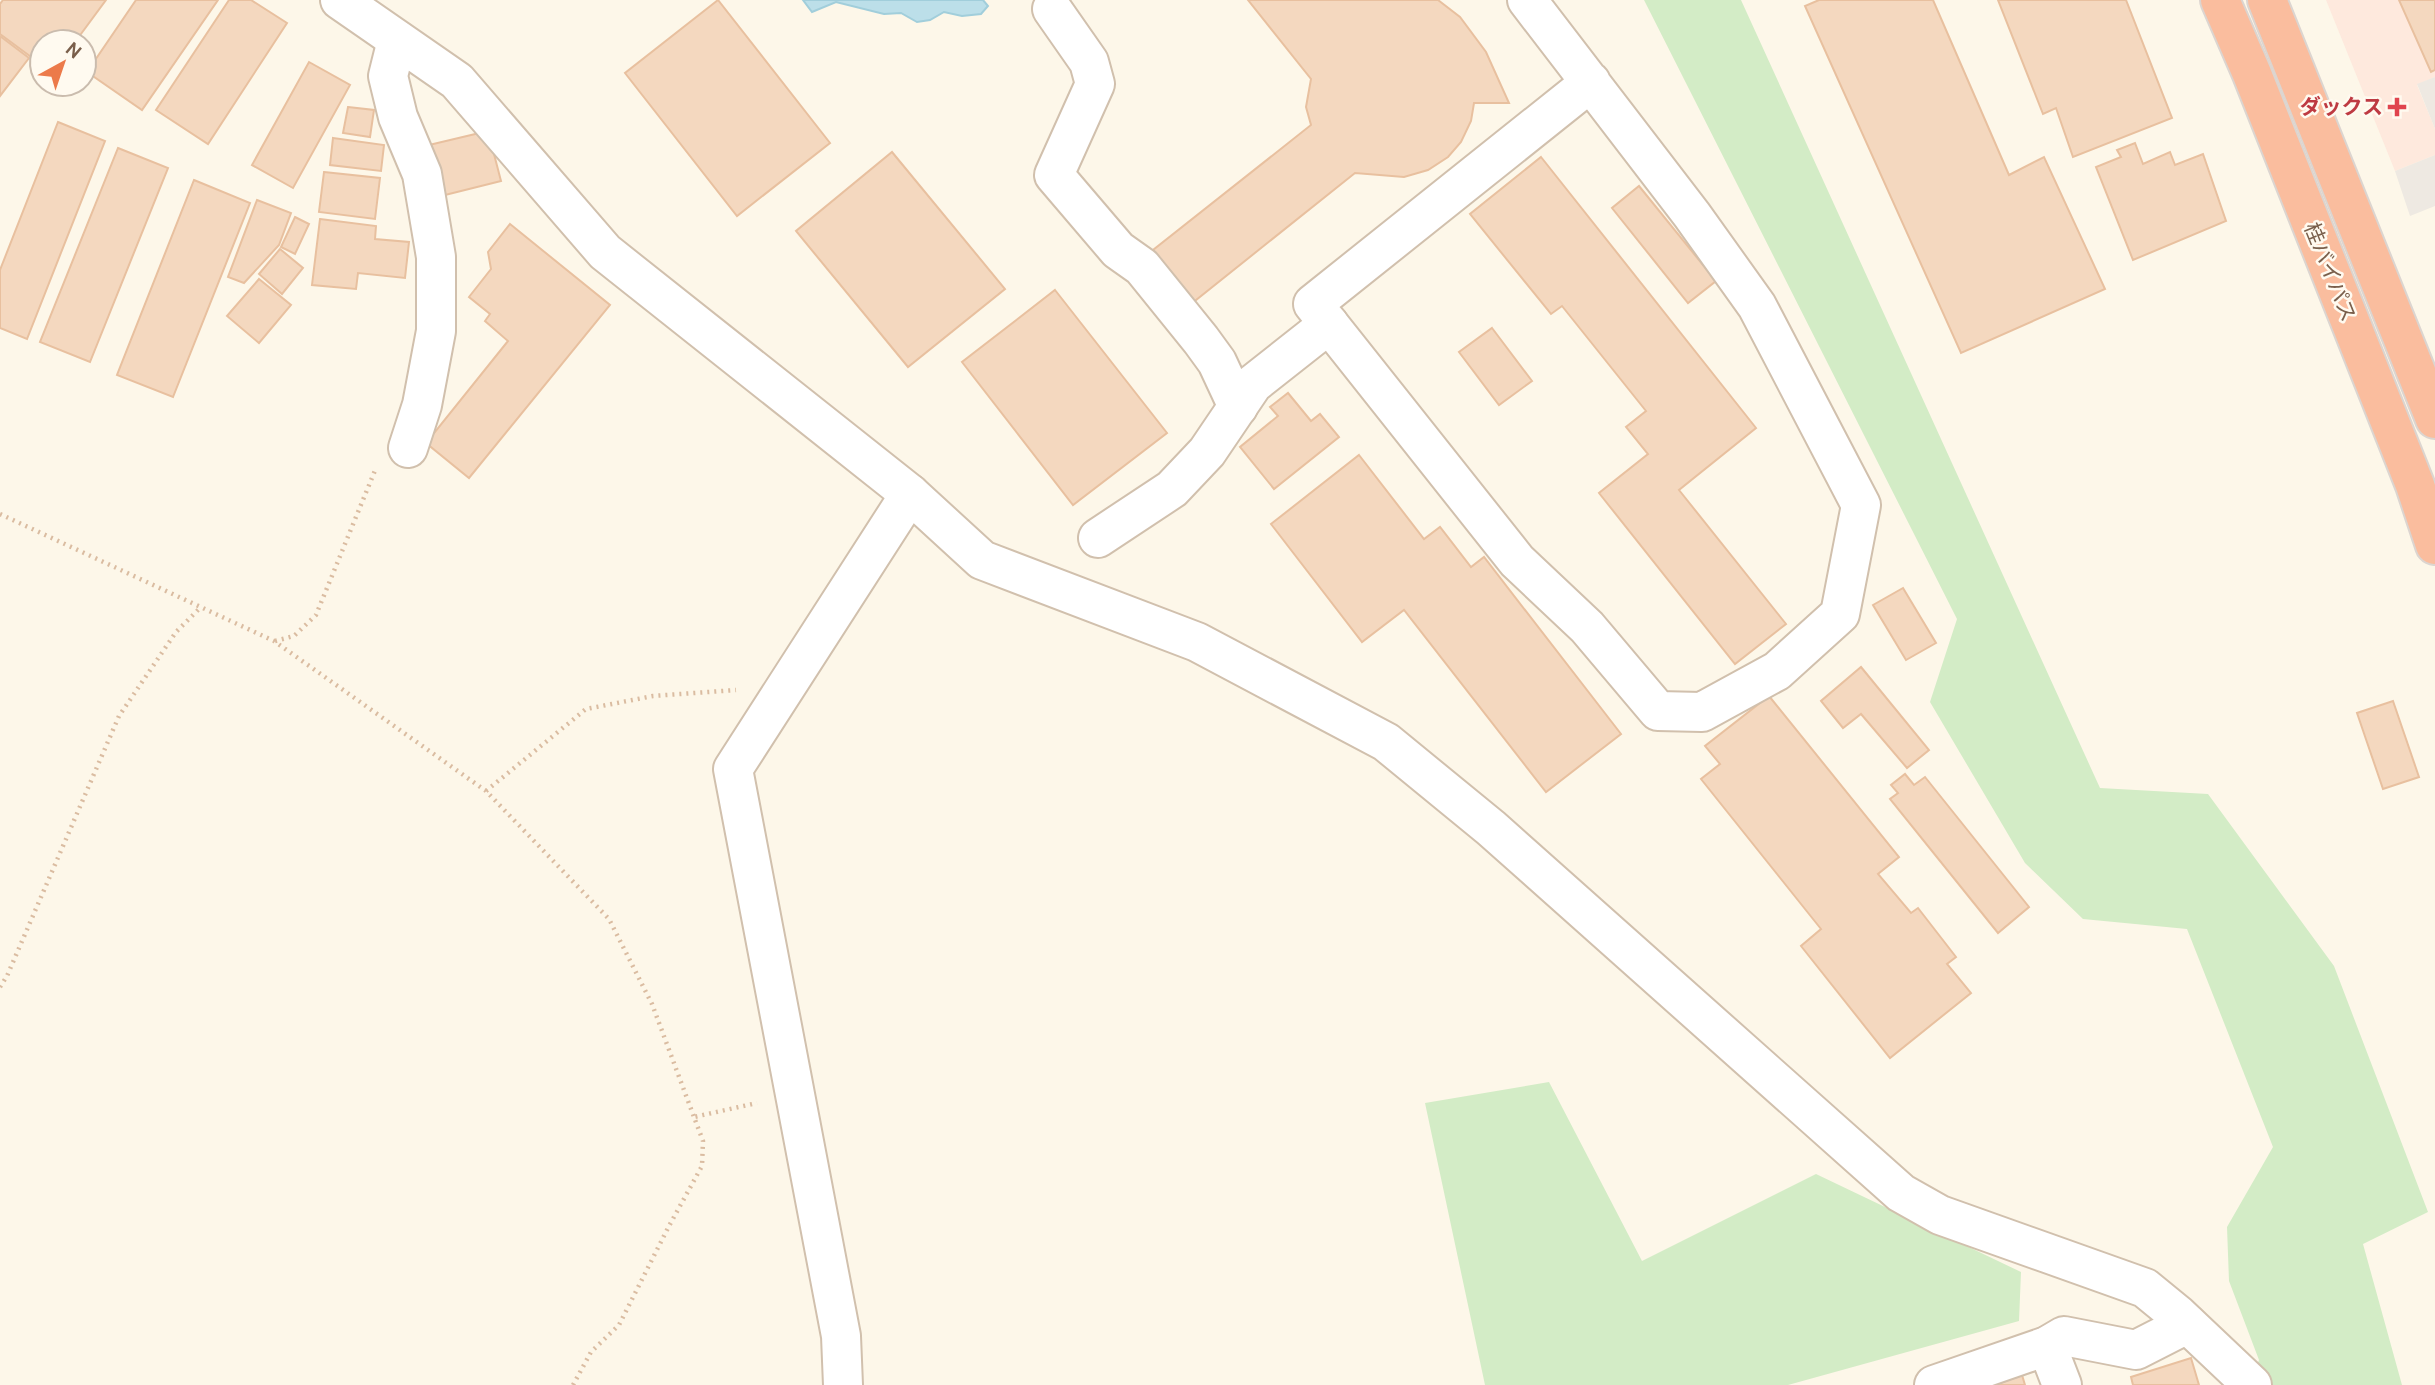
<svg xmlns="http://www.w3.org/2000/svg" width="2435" height="1385" viewBox="0 0 2435 1385" font-family="Cabin,'Noto Sans JP',sans-serif">
  <style>
    .commercial { fill: #fee9dd }
    .industrial { fill: #eee9e2 }
    .green { fill: #d3ecc6 }
    .water { fill: #bcdfe9; stroke: #a1cedb; stroke-width: 2 }
    .building { fill: #f4d8bf; stroke: #e8c09f; stroke-width: 2 }
    .lines { fill: none; stroke-linecap: round; stroke-linejoin: round }
    .minor-casing { stroke: #d1c0ad; stroke-width: 42 }
    .highway-casing { stroke: #dcd5d0; stroke-width: 42 }
    .path { stroke: #dabca1; stroke-width: 4.5; stroke-dasharray: 2 5; stroke-linecap: butt }
    .minor { stroke: #fff; stroke-width: 38 }
    .highway { stroke: #fabd9e; stroke-width: 38 }
    .health-dot { fill: #e0444e; stroke: #fffaf0; stroke-width: 2.5 }
    .labels { text-anchor: middle; stroke-width: 5; stroke-linejoin: round; paint-order: stroke }
    .health-label { font-size: 21px; font-weight: bold; fill: #be3a42; stroke: #fffaf0; text-anchor: end }
    .street-label { font-size: 21px; fill: #7a5f4b; stroke: #fffaf0 }
  </style>
  <rect width="100%" height="100%" fill="#fdf7e9"/>
  <polygon class="commercial" points="2326,0 2435,0 2435,77 2417,85 2435,129 2435,155 2395,171"/>
  <g class="industrial">
    <polygon points="2435,77 2435,129 2417,84"/>
    <polygon points="2435,155 2435,206 2410,216 2395,171"/>
  </g>
  <g class="green">
    <polygon points="1644,0 1741,0 2100,788 2208,794 2334,966 2428,1212 2363,1244 2402,1385 2249,1385 2259,1360 2229,1281 2227,1227 2273,1147 2187,929 2083,919 2025,863 1930,702 1957,619"/>
    <polygon points="1549,1082 1642,1261 1816,1174 2021,1272 2019,1321 1788,1385 1485,1385 1425,1103"/>
  </g>
  <polygon class="water" points="803,0 983,0 988,6 981,14 962,16 944,12 930,20 917,22 901,13 884,14 836,2 812,12"/>
  <g class="building">
    <polygon points="3,0 106,0 75,42 42,42 42,65 0,34 0,4"/>
    <polygon points="136,0 218,0 142,110 87,72"/>
    <polygon points="229,0 251,0 287,23 208,144 156,110"/>
    <polygon points="718,0 830,143 737,216 625,73"/>
    <polygon points="1248,0 1438,0 1460,17 1486,52 1509,103 1474,103 1471,121 1461,142 1448,157 1428,170 1404,177 1355,173 1191,304 1153,250 1311,125 1306,107 1311,79"/>
    <polygon points="1819,0 1933,0 2009,175 2044,157 2105,289 1961,353 1805,6"/>
    <polygon points="1998,0 2126,0 2172,118 2073,157 2056,108 2043,114"/>
    <polygon points="2399,0 2435,0 2435,70 2431,72"/>
    <polygon points="0,36 29,58 0,96"/>
    <polygon points="309,62 350,85 293,188 252,165"/>
    <polygon points="348,107 374,110 370,137 343,133"/>
    <polygon points="58,122 105,141 27,339 0,328 0,270"/>
    <polygon points="488,131 501,181 441,196 429,145"/>
    <polygon points="333,138 384,145 381,171 330,165"/>
    <polygon points="2135,143 2143,164 2170,152 2175,165 2203,154 2226,221 2133,260 2096,167 2121,157 2117,150"/>
    <polygon points="118,148 168,168 90,362 40,342"/>
    <polygon points="892,152 1005,289 908,367 796,231"/>
    <polygon points="1541,157 1756,428 1679,490 1786,624 1735,664 1599,493 1648,454 1626,427 1646,411 1562,306 1551,314 1470,214"/>
    <polygon points="324,172 380,178 375,219 319,212"/>
    <polygon points="194,180 250,203 173,397 117,375"/>
    <polygon points="1639,186 1716,281 1688,303 1612,208"/>
    <polygon points="257,200 291,213 279,245 244,283 228,277"/>
    <polygon points="295,217 309,224 295,254 281,247"/>
    <polygon points="320,219 376,226 375,239 409,242 405,278 358,273 356,289 312,285"/>
    <polygon points="510,224 610,305 469,478 426,443 508,341 485,321 490,314 469,297 491,269 488,252"/>
    <polygon points="280,249 303,268 282,294 259,274"/>
    <polygon points="259,279 291,305 259,343 227,316"/>
    <polygon points="1055,290 1167,433 1073,505 962,362"/>
    <polygon points="1492,328 1532,381 1499,405 1459,352"/>
    <polygon points="1288,393 1311,421 1320,414 1339,437 1274,489 1240,447 1278,416 1270,407"/>
    <polygon points="1359,455 1424,539 1440,527 1471,567 1484,557 1621,734 1546,792 1404,610 1362,642 1271,524"/>
    <polygon points="1903,588 1936,643 1906,660 1873,605"/>
    <polygon points="1861,667 1929,750 1907,768 1861,714 1843,728 1821,701"/>
    <polygon points="1769,696 1899,857 1878,874 1911,913 1918,908 1956,957 1947,964 1971,993 1890,1058 1801,946 1821,929 1701,779 1720,764 1705,746"/>
    <polygon points="2393,701 2419,777 2383,789 2357,713"/>
    <polygon points="1905,774 1914,785 1925,777 2029,907 1998,933 1890,799 1898,793 1891,785"/>
    <polygon points="2191,1358 2199,1385 2133,1385 2131,1377"/>
    <polygon points="2022,1375 2025,1385 1995,1385"/>
  </g>
  <g class="lines">
    <g class="minor-casing">
      <g id="minor">
        <polyline points="340,0 457,81 605,252 910,494 982,560 1197,642 1386,742 1491,828 1901,1193 1940,1215 2145,1288 2178,1315 2252,1385"/>
        <polyline points="1527,0 1692,215 1757,306 1861,505 1840,614 1777,671 1702,712 1658,711 1587,627 1517,561 1313,304 1591,82"/>
        <polyline points="1052,9 1089,62 1095,84 1054,175 1118,250 1142,267 1201,340 1217,362 1238,407"/>
        <polyline points="397,40 388,76 398,117 422,174 436,257 436,331 422,405 408,448"/>
        <polyline points="1098,538 1172,489 1207,452 1253,384 1329,324"/>
        <polyline points="2047,1346 2062,1385"/>
        <polyline points="843,1385 841,1336 733,769 910,494"/>
        <polyline points="1934,1385 2047,1346 2064,1336 2136,1350 2187,1324"/>
      </g>
    </g>
    <g class="highway-casing">
      <g id="highway">
        <polyline points="2220,0 2252,74 2415,485 2435,545"/>
        <polyline points="2267,0 2435,419"/>
      </g>
    </g>
    <g class="path">
      <polyline points="0,514 274,641 486,791 609,919 652,1004 694,1117"/>
      <polyline points="275,641 294,636 316,615 376,468"/>
      <polyline points="486,791 586,709 653,696 736,690"/>
      <polyline points="0,987 7,976 119,716 176,632 201,607"/>
      <polyline points="573,1385 591,1352 619,1325 669,1226 702,1166 703,1141 694,1117 757,1103"/>
    </g>
    <use href="#minor" class="minor"/>
    <use href="#highway" class="highway"/>
  </g>
  <path class="health-dot" d="M2393.5 96.5h7v7h7v7h-7v7h-7v-7h-7v-7h7z"/>
  <g class="labels">
    <g class="health-label">
      <text x="2383" y="114">ダックス</text>
    </g>
    <g class="street-label">
      <text transform="translate(2330 272) rotate(68)" y="7">桂バイパス</text>
    </g>
  </g>
  <g transform="translate(63 63) rotate(40)"><circle r="33" fill="#fffaf0" stroke="#cabcae" stroke-width="2"/>
  <path d="M0-5L12 26L0 18L-12 26Z" fill="#ec7a4a"/>
  <text y="-10" font-size="19" font-weight="bold" text-anchor="middle" fill="#7a5f4b">N</text>
  </g>
</svg>
